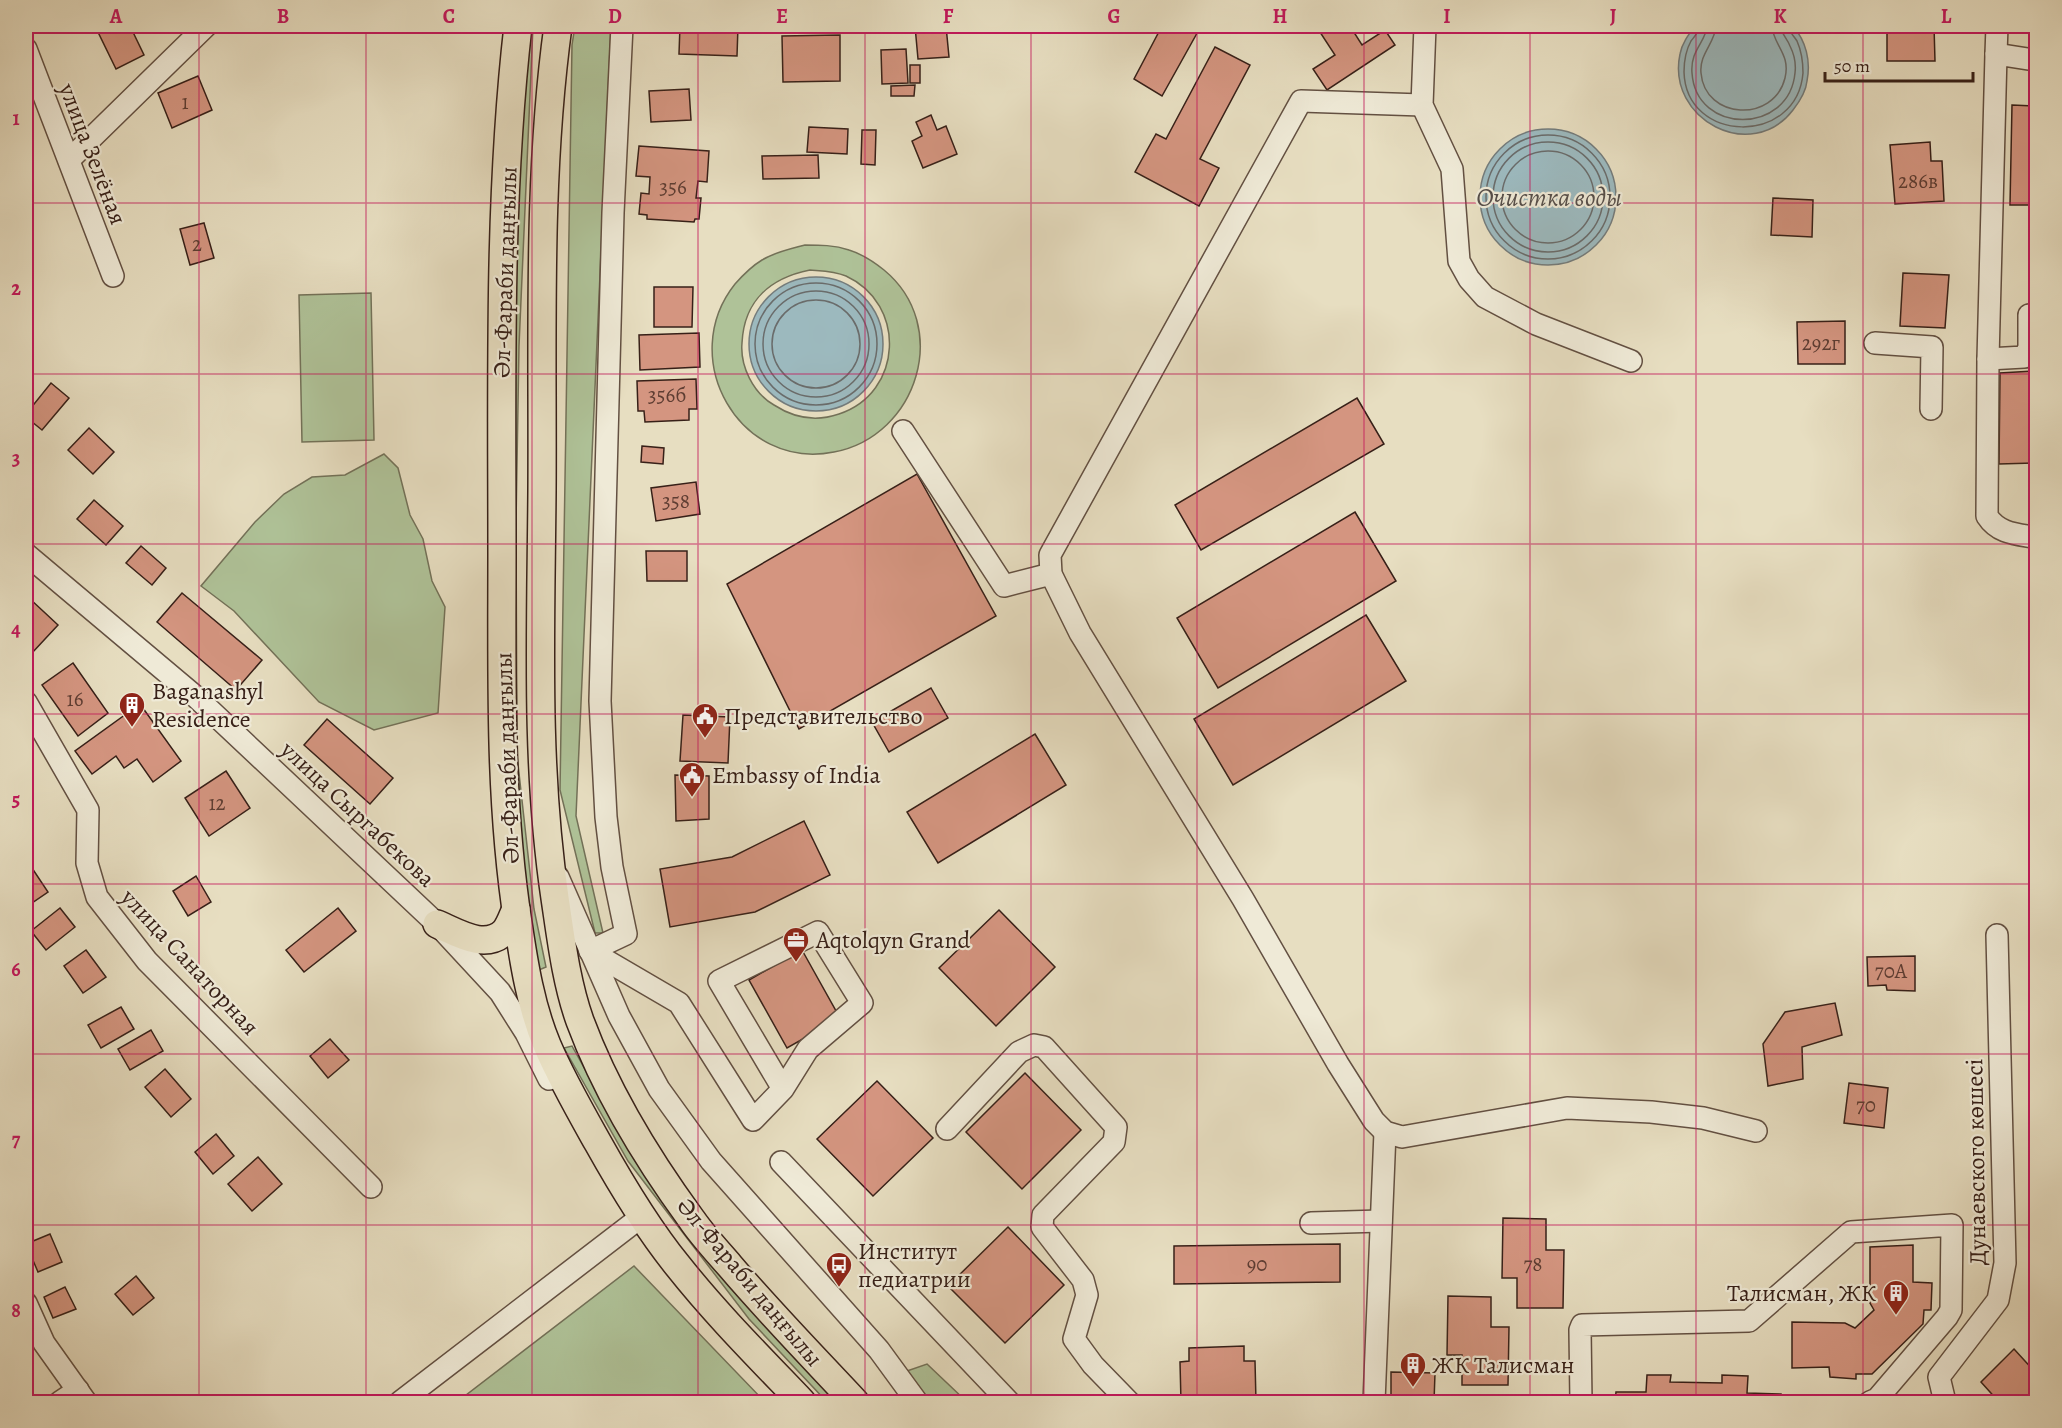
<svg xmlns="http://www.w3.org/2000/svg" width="2062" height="1428" viewBox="0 0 2062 1428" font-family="Alegreya,serif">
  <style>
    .green { fill: #afc298; stroke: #737158; stroke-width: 1.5; fill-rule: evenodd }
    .water { fill: #9cb9be; stroke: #747c7c; stroke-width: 1.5 }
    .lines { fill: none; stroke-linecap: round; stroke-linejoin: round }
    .shore { stroke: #6a6c6b; stroke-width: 1.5 }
    .building { fill: #d49580; stroke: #372018; stroke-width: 1.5 }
    .minor-casing { stroke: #635042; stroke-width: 24 }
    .major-casing { stroke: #372018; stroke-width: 30 }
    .minor { stroke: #efead7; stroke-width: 21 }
    .major { stroke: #e7dec1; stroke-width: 27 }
    .grid { fill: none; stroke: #c2185b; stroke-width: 1.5; stroke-opacity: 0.55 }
    .labels { text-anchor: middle; stroke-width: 4.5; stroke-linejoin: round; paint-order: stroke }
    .number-label { font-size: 21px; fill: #5e3d32 }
    .street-label { font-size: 24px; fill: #372018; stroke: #efead7 }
    .poi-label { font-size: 24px; fill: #372018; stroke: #efead7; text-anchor: start }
    .water-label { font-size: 26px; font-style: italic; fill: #554e4a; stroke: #efead7 }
    .neatline { fill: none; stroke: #c2185b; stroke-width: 2 }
    .grid-label { font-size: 20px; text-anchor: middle; font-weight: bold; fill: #c2185b }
  </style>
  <rect width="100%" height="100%" fill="#e7dec1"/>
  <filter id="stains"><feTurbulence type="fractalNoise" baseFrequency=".00333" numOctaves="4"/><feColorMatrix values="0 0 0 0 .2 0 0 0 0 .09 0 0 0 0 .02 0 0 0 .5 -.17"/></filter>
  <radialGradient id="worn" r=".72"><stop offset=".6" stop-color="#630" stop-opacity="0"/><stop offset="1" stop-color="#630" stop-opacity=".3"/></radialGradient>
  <g class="green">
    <polygon points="524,26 533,26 519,346 516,523 517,755 534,909 546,967 539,970 528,909 508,755 510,345"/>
    <polygon points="575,26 611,26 576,816 603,933 595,933 560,790 572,45"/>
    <path d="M805,245C820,245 834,245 849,250C862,254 874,262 884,270C952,326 918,436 834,452C739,471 676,358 735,284C743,275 752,266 762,260C775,252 790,249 805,245ZM810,270C822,271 834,271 846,276C907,304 903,393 839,414C816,422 794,418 774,405C753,393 740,366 742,343C744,301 770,278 810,270Z"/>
    <polygon points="371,293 374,440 302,442 299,295"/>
    <polygon points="384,454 398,468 410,515 423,539 432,581 445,607 438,713 374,730 319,702 234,611 201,586 255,522 284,494 312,477 345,475"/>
    <polygon points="572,1046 635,1159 753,1312 838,1402 827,1402 749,1319 628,1161 564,1048"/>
    <polygon points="634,1266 765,1402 457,1402"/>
    <polygon points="927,1364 967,1402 919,1402 907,1371"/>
  </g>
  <g class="water">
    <path d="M1695,26H1793C1806,41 1811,61 1807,81C1806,92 1800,101 1793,110C1752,164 1666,120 1680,54C1682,43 1689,34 1695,26Z"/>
    <circle cx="1548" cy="197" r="68"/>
    <circle cx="816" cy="344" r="67"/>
  </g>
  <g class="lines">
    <g class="shore">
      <path d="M1699,26C1699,32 1695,36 1691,41C1686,50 1684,62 1684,72C1686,144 1797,146 1803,73C1803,63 1801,50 1797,41C1794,36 1789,32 1788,26"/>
      <path d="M1707,26C1706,42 1690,50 1692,73C1696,135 1789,135 1795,73C1796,65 1794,54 1790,46C1787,38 1781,34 1781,26"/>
      <path d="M1716,26C1715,43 1699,54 1701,73C1705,120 1774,123 1785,78C1791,54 1773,45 1772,26"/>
      <circle cx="1548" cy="197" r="62"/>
      <circle cx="1548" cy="197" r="55"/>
      <circle cx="1548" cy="197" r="46"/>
      <circle cx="816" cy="344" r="61"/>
      <circle cx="816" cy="344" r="53"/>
      <circle cx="816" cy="344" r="44"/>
    </g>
  </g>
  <g class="building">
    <polygon points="106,26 130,26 144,55 116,69 97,30"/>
    <polygon points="680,26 738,26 737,56 679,54"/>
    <polygon points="915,26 946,26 949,57 918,59"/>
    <polygon points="1162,26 1201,26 1162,96 1134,79"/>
    <polygon points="1316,26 1350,26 1362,45 1385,30 1395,45 1327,90 1313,69 1335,55"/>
    <polygon points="1887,26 1934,26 1935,61 1887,61"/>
    <polygon points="840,35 840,81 783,82 782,36"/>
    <polygon points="1215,47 1250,65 1200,159 1219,168 1199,206 1135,172 1156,134 1166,139"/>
    <polygon points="906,49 908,83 882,84 881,50"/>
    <rect x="910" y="65" width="10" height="18"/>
    <polygon points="198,76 212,110 172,128 158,93"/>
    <polygon points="915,85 914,96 891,96 891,86"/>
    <polygon points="689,89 691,120 651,122 649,91"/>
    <polygon points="2012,105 2036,106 2036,205 2010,205"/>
    <polygon points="931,115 937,130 946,126 957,154 923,168 912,141 922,136 916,122"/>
    <polygon points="809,127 848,129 847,154 807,152"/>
    <polygon points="862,130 876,130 875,165 861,164"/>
    <polygon points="1930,142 1931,161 1942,161 1944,201 1895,204 1890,145"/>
    <polygon points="639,146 709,151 707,182 698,181 696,198 701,198 699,219 695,219 694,222 647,219 647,215 639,214 641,193 649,194 650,177 636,176"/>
    <polygon points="818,155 819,178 763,179 762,156"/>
    <polygon points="1773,198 1813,200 1812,237 1771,235"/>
    <polygon points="204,223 214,258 190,265 180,229"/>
    <polygon points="1903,273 1949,275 1945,328 1900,326"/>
    <polygon points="654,287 693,287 692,327 654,327"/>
    <polygon points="1845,321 1845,364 1798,364 1797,322"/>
    <polygon points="699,333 700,367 640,370 639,335"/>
    <polygon points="2036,371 2036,463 1999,464 2000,373"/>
    <polygon points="696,379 697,409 689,409 689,420 645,422 644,411 638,411 637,381"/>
    <polygon points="51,383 69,398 42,430 26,417 26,414"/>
    <polygon points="1357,398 1384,444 1201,550 1175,505"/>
    <polygon points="89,428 114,452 93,474 68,450"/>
    <polygon points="642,446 664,448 663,464 641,462"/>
    <polygon points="917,474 996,616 799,729 727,584"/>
    <polygon points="696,482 700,514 656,521 651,488"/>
    <polygon points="94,500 123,526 106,545 77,519"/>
    <polygon points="1355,512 1396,581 1218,688 1177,618"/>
    <polygon points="141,546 166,568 152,585 126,563"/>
    <polygon points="646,551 687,551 687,581 647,581"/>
    <polygon points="182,593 262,660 236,690 157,622"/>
    <polygon points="29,598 58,625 32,653 26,648 26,602"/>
    <polygon points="1366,615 1406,681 1233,785 1194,719"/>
    <polygon points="73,663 108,713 78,736 42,685"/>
    <polygon points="931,688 948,718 889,752 872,722"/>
    <polygon points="140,704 181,761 153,782 137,759 124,768 116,756 92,774 75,751"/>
    <polygon points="683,715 730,717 728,763 680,761"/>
    <polygon points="327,719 393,778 370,804 304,745"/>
    <polygon points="1035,734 1066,785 938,863 907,812"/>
    <polygon points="226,771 250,808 209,836 185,798"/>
    <polygon points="675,775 709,776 709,819 676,821"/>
    <polygon points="804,821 830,875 755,912 670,927 660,869 732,857"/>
    <polygon points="26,859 48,892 26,907"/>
    <polygon points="196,876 211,902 188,916 173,891"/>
    <polygon points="60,908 75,927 46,950 31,931"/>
    <polygon points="338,908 356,931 304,972 286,950"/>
    <polygon points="999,910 1055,967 996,1026 939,968"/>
    <polygon points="86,950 106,977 83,993 64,966"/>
    <polygon points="802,950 840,1018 787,1048 749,980"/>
    <polygon points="1915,956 1915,991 1887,990 1886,985 1868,986 1867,957"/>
    <polygon points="1835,1003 1842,1035 1802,1047 1803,1079 1768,1086 1763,1044 1785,1012"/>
    <polygon points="121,1007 134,1029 101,1048 88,1025"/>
    <polygon points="151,1030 163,1051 130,1070 118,1049"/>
    <polygon points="330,1039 349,1060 328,1078 310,1056"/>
    <polygon points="165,1069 191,1099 171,1117 145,1087"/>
    <polygon points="1025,1073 1081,1130 1022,1189 966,1132"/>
    <polygon points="877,1081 933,1138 873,1196 817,1139"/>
    <polygon points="1849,1083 1888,1088 1884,1128 1844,1123"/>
    <polygon points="216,1134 234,1156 213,1174 195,1152"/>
    <polygon points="258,1157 282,1184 252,1211 228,1184"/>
    <polygon points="1503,1218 1546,1219 1546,1250 1564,1250 1563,1308 1517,1308 1517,1278 1502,1278"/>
    <polygon points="1008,1227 1064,1285 1005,1343 948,1286"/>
    <polygon points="50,1234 62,1262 38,1272 26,1244"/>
    <polygon points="1340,1244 1340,1282 1174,1284 1174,1246"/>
    <polygon points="1913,1245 1913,1282 1932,1283 1931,1310 1924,1310 1923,1324 1872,1374 1856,1374 1856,1379 1830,1377 1829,1367 1792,1368 1792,1322 1845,1323 1855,1328 1874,1310 1870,1303 1870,1247"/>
    <polygon points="136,1276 154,1298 133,1315 115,1294"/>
    <polygon points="65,1287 76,1309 53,1318 44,1297"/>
    <polygon points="1448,1296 1491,1297 1491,1327 1509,1327 1508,1385 1462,1385 1462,1355 1447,1355"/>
    <polygon points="1244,1346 1244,1361 1255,1361 1256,1402 1181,1402 1180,1362 1189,1361 1189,1348"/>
    <polygon points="2014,1349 2036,1373 2036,1394 2027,1402 1999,1402 1981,1382"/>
    <polygon points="1391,1372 1435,1373 1434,1402 1391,1402"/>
    <polygon points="1647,1375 1671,1375 1670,1382 1722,1383 1722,1375 1748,1376 1747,1393 1781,1394 1781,1402 1615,1402 1616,1392 1646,1392"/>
  </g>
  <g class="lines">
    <g class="minor-casing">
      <g id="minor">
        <polyline points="1425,26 1422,105 1452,169 1459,261 1469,279 1485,297 1536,324 1631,361"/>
        <polyline points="26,49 113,276"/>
        <polyline points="1996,54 1997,26"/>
        <path d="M2028,59L1996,54L1988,359L1987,516C1998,533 2015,534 2033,537L2036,533"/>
        <polyline points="1422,105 1301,101 1050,555 1051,574 1080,633 1243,899 1338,1064 1374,1121 1385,1132 1402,1137 1567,1108 1651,1112 1703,1118 1756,1131"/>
        <polyline points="69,160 206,26"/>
        <polyline points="1875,343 1932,347 1931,409"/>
        <polyline points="1988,359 2024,357 2029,348 2029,315"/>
        <polyline points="903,431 1004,586 1051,574"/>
        <polyline points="26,554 196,697 437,924 500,992 526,1033 549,1079"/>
        <polyline points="26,702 88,810 87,863 97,897 147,961 371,1187"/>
        <polyline points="558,877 619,1016 659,1089 711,1161 879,1350 917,1402"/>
        <polyline points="590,951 626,934 612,867 606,817 600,701 613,213 622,26"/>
        <polyline points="590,951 679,1003 753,1120 783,1089 719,981 818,932 862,1003 808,1049 783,1089"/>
        <polyline points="947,1129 1019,1052 1034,1045 1044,1047 1116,1127 1114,1142 1043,1215 1042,1227 1083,1280 1087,1295 1074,1339 1093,1365 1129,1402"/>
        <polyline points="781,1162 1009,1402"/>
        <polyline points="1311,1223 1381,1221"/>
        <polyline points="26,1303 44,1343 86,1402"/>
        <polyline points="60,1402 78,1390"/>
        <polyline points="400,1402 641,1217 632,1205"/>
        <polyline points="1374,1402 1385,1132"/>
        <polyline points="1581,1402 1580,1330 1582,1325 1749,1321 1851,1232 1952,1225 1951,1310 1947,1317 1877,1399 1870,1402"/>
        <polyline points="1945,1402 1939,1377 1998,1300 2005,1263 1997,935"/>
      </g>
    </g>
    <g class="major-casing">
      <g id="major">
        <path d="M518,26C498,201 502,379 502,555C502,678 499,801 518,923C524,964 531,1007 547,1045C561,1078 580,1111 598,1143C622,1186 647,1228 678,1266C716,1314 760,1358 802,1402"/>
        <path d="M558,26C537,179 543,336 542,491C541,627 535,763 555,898C561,938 566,982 580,1021C606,1091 648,1160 692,1220C703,1236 717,1251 730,1266C770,1313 813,1357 855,1402"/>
        <path d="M437,924C458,933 486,951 505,931C510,925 513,915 516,909"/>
      </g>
    </g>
    <use href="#minor" class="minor"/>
    <use href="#major" class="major"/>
  </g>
  <path class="grid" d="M199,26V1402M366,26V1402M532,26V1402M698,26V1402M865,26V1402M1031,26V1402M1197,26V1402M1364,26V1402M1530,26V1402M1696,26V1402M1863,26V1402M26,203H2036M26,374H2036M26,544H2036M26,714H2036M26,884H2036M26,1054H2036M26,1225H2036"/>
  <defs>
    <g id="building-pin" transform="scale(1.35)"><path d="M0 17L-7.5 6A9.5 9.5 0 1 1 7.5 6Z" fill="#8f2418" stroke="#efead7"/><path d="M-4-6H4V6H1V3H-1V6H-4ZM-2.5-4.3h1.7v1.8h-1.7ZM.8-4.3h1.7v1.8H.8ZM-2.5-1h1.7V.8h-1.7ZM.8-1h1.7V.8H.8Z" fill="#fff"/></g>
    <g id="civic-pin" transform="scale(1.35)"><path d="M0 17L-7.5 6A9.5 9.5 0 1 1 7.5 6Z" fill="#8f2418" stroke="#efead7"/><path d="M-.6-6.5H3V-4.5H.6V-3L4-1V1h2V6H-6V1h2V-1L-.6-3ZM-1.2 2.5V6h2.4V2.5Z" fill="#fff"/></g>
    <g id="office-pin" transform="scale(1.35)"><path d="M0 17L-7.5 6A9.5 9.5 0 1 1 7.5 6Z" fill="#8f2418" stroke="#efead7"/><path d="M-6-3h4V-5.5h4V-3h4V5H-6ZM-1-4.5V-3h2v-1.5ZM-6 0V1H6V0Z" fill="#fff"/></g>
    <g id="bus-pin" transform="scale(1.35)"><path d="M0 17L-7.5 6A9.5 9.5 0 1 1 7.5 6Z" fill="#8f2418" stroke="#efead7"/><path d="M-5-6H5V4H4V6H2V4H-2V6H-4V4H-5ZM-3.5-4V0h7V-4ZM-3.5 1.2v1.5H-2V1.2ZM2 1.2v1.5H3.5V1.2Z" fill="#fff"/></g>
  </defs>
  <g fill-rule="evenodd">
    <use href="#building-pin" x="132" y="705"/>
    <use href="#civic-pin" x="705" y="716"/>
    <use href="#civic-pin" x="692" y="775"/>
    <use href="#office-pin" x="796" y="940"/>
    <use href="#bus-pin" x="839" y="1265"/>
    <use href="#building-pin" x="1896" y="1293"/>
    <use href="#building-pin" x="1413" y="1365"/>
  </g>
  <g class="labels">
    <g class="number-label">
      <text x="185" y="109">1</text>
      <text x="1918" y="188">286в</text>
      <text x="673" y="194">356</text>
      <text x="197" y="251">2</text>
      <text x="1821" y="350">292г</text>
      <text x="667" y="402">356б</text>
      <text x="676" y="508">358</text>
      <text x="75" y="706">16</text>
      <text x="217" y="810">12</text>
      <text x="1891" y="978">70А</text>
      <text x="1866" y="1112">70</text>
      <text x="1257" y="1271">90</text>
      <text x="1533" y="1271">78</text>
    </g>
    <g class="street-label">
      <text transform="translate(93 154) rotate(69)" y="8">улица Зелёная</text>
      <text transform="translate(505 272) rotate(-88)" y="8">Әл-Фараби даңғылы</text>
      <text transform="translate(507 758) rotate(-92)" y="8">Әл-Фараби даңғылы</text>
      <text transform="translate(358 814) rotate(43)" y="8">улица Сыргабекова</text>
      <text transform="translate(190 962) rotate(47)" y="8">улица Санаторная</text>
      <text transform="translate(1976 1162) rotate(-91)" y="8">Дунаевского көшесі</text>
      <text transform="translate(750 1282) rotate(50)" y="8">Әл-Фараби даңғылы</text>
    </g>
    <g class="poi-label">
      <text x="152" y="699">Baganashyl<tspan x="152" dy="28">Residence</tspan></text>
      <text x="724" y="724">Представительство</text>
      <text x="712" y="783">Embassy of India</text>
      <text x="816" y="948">Aqtolqyn Grand</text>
      <text x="858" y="1259">Институт<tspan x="858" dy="28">педиатрии</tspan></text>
      <text x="1876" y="1301" text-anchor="end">Талисман, ЖК</text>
      <text x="1432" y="1373">ЖК Талисман</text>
    </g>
    <g class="water-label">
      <text x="1549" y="206">Очистка воды</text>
    </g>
  </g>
  <rect width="2062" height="1428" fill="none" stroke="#e7dec1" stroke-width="66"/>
  <path d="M1825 72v9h148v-9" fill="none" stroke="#372018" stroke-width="3"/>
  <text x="1834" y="72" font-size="18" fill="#372018" stroke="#efead7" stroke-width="4.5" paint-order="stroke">50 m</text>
  <rect x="33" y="33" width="1996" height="1362" class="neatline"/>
  <g class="grid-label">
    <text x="116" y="23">A</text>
    <text x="283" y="23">B</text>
    <text x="449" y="23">C</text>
    <text x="615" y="23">D</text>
    <text x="782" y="23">E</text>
    <text x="948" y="23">F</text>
    <text x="1114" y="23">G</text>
    <text x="1280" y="23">H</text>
    <text x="1447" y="23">I</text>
    <text x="1613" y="23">J</text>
    <text x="1780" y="23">K</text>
    <text x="1946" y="23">L</text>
    <text x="16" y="125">1</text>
    <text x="16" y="295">2</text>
    <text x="16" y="465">3</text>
    <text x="16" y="636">4</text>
    <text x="16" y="806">5</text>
    <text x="16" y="976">6</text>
    <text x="16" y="1146">7</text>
    <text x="16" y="1317">8</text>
  </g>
  <rect width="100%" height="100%" filter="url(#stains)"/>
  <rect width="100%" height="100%" fill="url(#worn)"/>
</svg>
